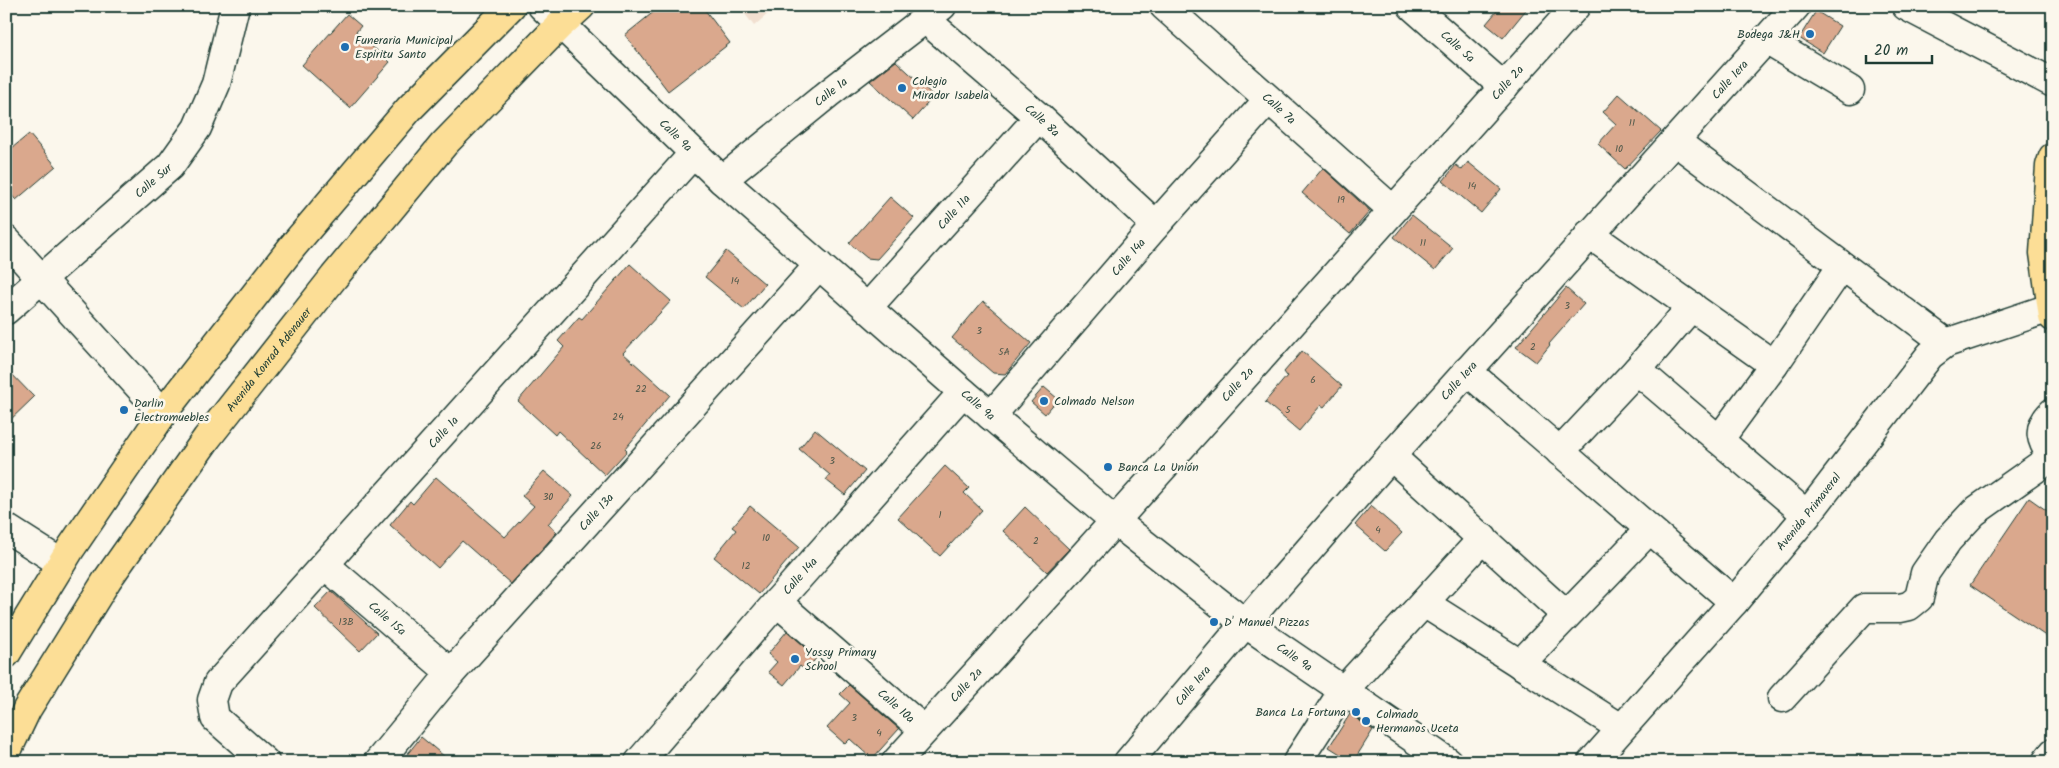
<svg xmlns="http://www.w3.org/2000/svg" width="2059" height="768" viewBox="0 0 2059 768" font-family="Kalam,sans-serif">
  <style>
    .built { fill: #f1dfd0 }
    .building { fill: #daa88d; stroke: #1f3d34 }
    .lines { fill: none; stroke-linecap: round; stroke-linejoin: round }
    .minor-casing { stroke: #1f3d34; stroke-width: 31 }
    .major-casing { stroke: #1f3d34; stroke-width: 31 }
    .minor { stroke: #fbf7ec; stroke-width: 28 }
    .major { stroke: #fcde96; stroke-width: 28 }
    .poi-dot { fill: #1f6fb2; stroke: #fbf7ec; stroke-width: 2 }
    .labels { text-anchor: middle; stroke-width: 5; stroke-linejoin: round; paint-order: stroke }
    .number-label { font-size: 10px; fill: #4e584a }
    .poi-label { font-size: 12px; fill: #1f3d34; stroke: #fbf7ec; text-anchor: start }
    .street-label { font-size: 12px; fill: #1f3d34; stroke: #fbf7ec }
  </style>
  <rect width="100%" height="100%" fill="#fbf7ec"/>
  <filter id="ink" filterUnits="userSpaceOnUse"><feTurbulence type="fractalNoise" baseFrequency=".02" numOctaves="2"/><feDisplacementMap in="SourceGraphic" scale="10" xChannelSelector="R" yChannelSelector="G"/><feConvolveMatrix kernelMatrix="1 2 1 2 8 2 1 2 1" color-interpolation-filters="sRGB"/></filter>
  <g filter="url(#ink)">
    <polygon class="built" points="739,6 777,6 754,26"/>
    <g class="building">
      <polygon points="661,6 702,6 730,43 668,91 625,35"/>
      <polygon points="1501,6 1529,6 1503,38 1486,24"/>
      <polygon points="1816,11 1840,26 1823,53 1799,38"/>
      <polygon points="347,14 361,26 356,32 390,62 350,108 302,65"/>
      <polygon points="896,61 934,96 913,120 870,81"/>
      <polygon points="1619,94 1661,131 1625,169 1598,144 1616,124 1603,112"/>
      <polygon points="29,134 56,166 16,200 6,189 6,153"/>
      <polygon points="1468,162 1501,189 1481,213 1443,181 1456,165 1462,170"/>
      <polygon points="1323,168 1370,211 1350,234 1302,193"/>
      <polygon points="890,197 914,218 877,259 867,258 849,243"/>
      <polygon points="1412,215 1453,248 1435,270 1394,237"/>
      <polygon points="726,251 765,284 744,309 705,277"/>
      <polygon points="630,264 671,301 623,353 670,395 625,449 627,451 605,475 558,431 555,435 518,401 564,347 558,341 579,317 582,319"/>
      <polygon points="1566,288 1584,304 1549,344 1550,345 1536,362 1516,347"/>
      <polygon points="983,301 1031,343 1005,374 993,373 952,338"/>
      <polygon points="1302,351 1342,386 1324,407 1321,405 1299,431 1265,402 1287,376 1284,372"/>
      <polygon points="6,368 34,397 6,424"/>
      <polygon points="1044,387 1058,399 1045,414 1031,402"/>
      <polygon points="815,429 865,471 845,495 826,480 830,475 799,449"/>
      <polygon points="945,466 969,488 964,493 982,510 940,556 898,518"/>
      <polygon points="544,471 573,496 548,524 557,532 511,584 462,541 438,568 390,525 410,501 413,504 436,477 505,537 534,506 522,496"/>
      <polygon points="2029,498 2053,515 2053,641 1970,585"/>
      <polygon points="750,506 799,547 759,594 714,557 736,530 732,527"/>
      <polygon points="1371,506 1402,533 1385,551 1355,525"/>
      <polygon points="1025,507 1069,549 1047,572 1003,531"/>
      <polygon points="331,591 377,633 360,651 315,608"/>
      <polygon points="787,631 817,657 806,671 800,666 784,685 768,672 777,662 768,654"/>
      <polygon points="849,685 899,729 872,759 850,739 845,744 827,728 850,703 840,694"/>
      <polygon points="1350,714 1373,730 1353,762 1329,747"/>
      <polygon points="421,737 451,762 401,762"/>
    </g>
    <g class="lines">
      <g class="minor-casing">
        <g id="minor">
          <path id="s1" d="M542,6L722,180L963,392L1115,521L1246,624L1448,762"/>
          <path id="s2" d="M1164,6L1393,210"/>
          <path id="s3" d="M1412,6L1504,87"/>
          <polyline points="1906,6 2053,83"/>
          <path id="s4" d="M925,19L1039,117L1156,225"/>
          <polyline points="1766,40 1850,90"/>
          <polyline points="1675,141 1946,343"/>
          <path id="s5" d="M722,180L829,93L942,6"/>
          <polyline points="1589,234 1774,365"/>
          <polyline points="6,240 163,413"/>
          <path id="s6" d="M868,307L1039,117"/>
          <path id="s7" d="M6,310L170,166L197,128L216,84L235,6"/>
          <polyline points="1637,370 1807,515"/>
          <polyline points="1467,371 1734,602"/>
          <path d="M2053,412C2035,429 2041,441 2053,459"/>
          <path id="s8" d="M991,416L1156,225L1268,100"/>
          <polyline points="1719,440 1774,365 1842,266"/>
          <polyline points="1560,452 1637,370 1692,306"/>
          <polyline points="1391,456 1566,615"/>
          <polyline points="6,528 61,563"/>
          <path id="s9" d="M325,565L451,673"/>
          <path id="s10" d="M777,602L924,730"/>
          <polyline points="1424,603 1621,728"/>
          <polyline points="1520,664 1649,530"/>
          <polyline points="1782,698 1864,608 1900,608 1909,606 1919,598 1925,573 1948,540 1974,512 2052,457"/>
          <path id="s11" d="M265,762L215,718L212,700L218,683L693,154"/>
          <path id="s12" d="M378,762L451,673L819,265"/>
          <path id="s13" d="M639,762L777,602L963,392"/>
          <path id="s14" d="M896,762L1115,521L1576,6"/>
          <path id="s15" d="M1128,762L1265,600L1391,456L1796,6"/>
          <polyline points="1297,762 1343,691 1483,538"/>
          <path id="s16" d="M1592,762L1734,602L1807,515L1930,355L1946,343L2053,307"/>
          <polyline points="2046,762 2053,753"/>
        </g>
      </g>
      <g class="major-casing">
        <g id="major">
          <polyline points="2053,157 2050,166 2044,253 2053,317"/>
          <polyline points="6,654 71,548 163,413 293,246 409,109 511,6"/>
          <path id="s17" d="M6,753L27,709L107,580L207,438L334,277L444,144L560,25L581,6"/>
        </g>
      </g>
      <use href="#minor" class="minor"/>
      <use href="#major" class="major"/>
    </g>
  </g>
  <g class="poi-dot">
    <circle cx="1810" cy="34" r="5"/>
    <circle cx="345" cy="47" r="5"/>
    <circle cx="902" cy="88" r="5"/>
    <circle cx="1044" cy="401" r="5"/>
    <circle cx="124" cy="410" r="5"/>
    <circle cx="1108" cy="467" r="5"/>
    <circle cx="1214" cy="622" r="5"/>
    <circle cx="795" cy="659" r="5"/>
    <circle cx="1356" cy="712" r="5"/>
    <circle cx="1366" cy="721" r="5"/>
  </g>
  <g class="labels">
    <g class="number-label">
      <text x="1632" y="126">11</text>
      <text x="1619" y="152">10</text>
      <text x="1472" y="189">14</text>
      <text x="1341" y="203">19</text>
      <text x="1423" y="246">11</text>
      <text x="735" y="284">14</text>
      <text x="1567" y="309">3</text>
      <text x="979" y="334">3</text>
      <text x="1533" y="350">2</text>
      <text x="1004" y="355">5A</text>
      <text x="1313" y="383">6</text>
      <text x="641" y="392">22</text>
      <text x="1288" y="413">5</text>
      <text x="618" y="420">24</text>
      <text x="596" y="449">26</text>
      <text x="832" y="464">3</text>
      <text x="548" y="500">30</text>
      <text x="940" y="518">1</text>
      <text x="1378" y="533">4</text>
      <text x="766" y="541">10</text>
      <text x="1036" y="544">2</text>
      <text x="746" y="569">12</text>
      <text x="346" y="625">13B</text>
      <text x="854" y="721">3</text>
      <text x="879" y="736">4</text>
    </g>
    <g class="poi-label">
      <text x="1800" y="38" text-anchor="end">Bodega J&amp;H</text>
      <text x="355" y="44">Funeraria Municipal<tspan x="355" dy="14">Espiritu Santo</tspan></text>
      <text x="912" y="85">Colegio<tspan x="912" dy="14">Mirador Isabela</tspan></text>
      <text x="1054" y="405">Colmado Nelson</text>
      <text x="134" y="407">Darlin<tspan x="134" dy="14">Electromuebles</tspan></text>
      <text x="1118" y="471">Banca La Unión</text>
      <text x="1224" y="626">D' Manuel Pizzas</text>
      <text x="805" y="656">Yossy Primary<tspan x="805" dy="14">School</tspan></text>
      <text x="1346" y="716" text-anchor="end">Banca La Fortuna</text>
      <text x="1376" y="718">Colmado<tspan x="1376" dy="14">Hermanos Uceta</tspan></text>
    </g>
    <g class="street-label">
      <text dy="4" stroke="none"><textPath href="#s3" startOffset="61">Calle 5a</textPath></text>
      <text dy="4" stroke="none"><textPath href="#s15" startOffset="910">Calle 1era</textPath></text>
      <text dy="4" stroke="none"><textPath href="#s14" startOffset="914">Calle 2a</textPath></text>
      <text dy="4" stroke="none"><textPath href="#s5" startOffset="140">Calle 1a</textPath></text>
      <text dy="4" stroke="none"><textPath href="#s2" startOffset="154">Calle 7a</textPath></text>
      <text dy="4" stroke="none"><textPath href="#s4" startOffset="155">Calle 8a</textPath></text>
      <text dy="4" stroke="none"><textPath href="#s1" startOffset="186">Calle 9a</textPath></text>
      <text dy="4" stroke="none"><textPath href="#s7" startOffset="196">Calle Sur</textPath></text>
      <text dy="4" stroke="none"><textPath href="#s6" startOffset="128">Calle 11a</textPath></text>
      <text dy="4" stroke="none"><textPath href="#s8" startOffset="210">Calle 14a</textPath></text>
      <text dy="4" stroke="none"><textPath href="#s17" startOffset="474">Avenida Konrad Adenauer</textPath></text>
      <text dy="4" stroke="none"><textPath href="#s15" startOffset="505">Calle 1era</textPath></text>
      <text dy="4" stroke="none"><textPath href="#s14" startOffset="509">Calle 2a</textPath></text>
      <text dy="4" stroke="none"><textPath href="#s1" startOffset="591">Calle 9a</textPath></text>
      <text dy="4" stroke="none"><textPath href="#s11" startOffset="440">Calle 1a</textPath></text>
      <text dy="4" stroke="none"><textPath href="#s12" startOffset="332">Calle 13a</textPath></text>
      <text dy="4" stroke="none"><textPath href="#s16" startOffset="331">Avenida Primaveral</textPath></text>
      <text dy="4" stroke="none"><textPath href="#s13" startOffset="246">Calle 14a</textPath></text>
      <text dy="4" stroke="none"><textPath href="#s9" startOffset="82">Calle 15a</textPath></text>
      <text dy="4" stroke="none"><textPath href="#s1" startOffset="996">Calle 9a</textPath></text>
      <text dy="4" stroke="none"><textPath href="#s14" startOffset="104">Calle 2a</textPath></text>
      <text dy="4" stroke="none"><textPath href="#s15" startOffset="100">Calle 1era</textPath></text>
      <text dy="4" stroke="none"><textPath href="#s10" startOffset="158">Calle 10a</textPath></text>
    </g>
  </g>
  <rect width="2059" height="768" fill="none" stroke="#fbf7ec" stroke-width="25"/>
  <rect x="12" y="12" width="2034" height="743" fill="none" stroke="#1f3d34" stroke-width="2" filter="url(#ink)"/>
  <path d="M1866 55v8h66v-8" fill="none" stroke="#1f3d34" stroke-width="2.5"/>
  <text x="1874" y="55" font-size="15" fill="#1f3d34" stroke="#fbf7ec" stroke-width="4" paint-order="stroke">20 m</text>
</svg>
